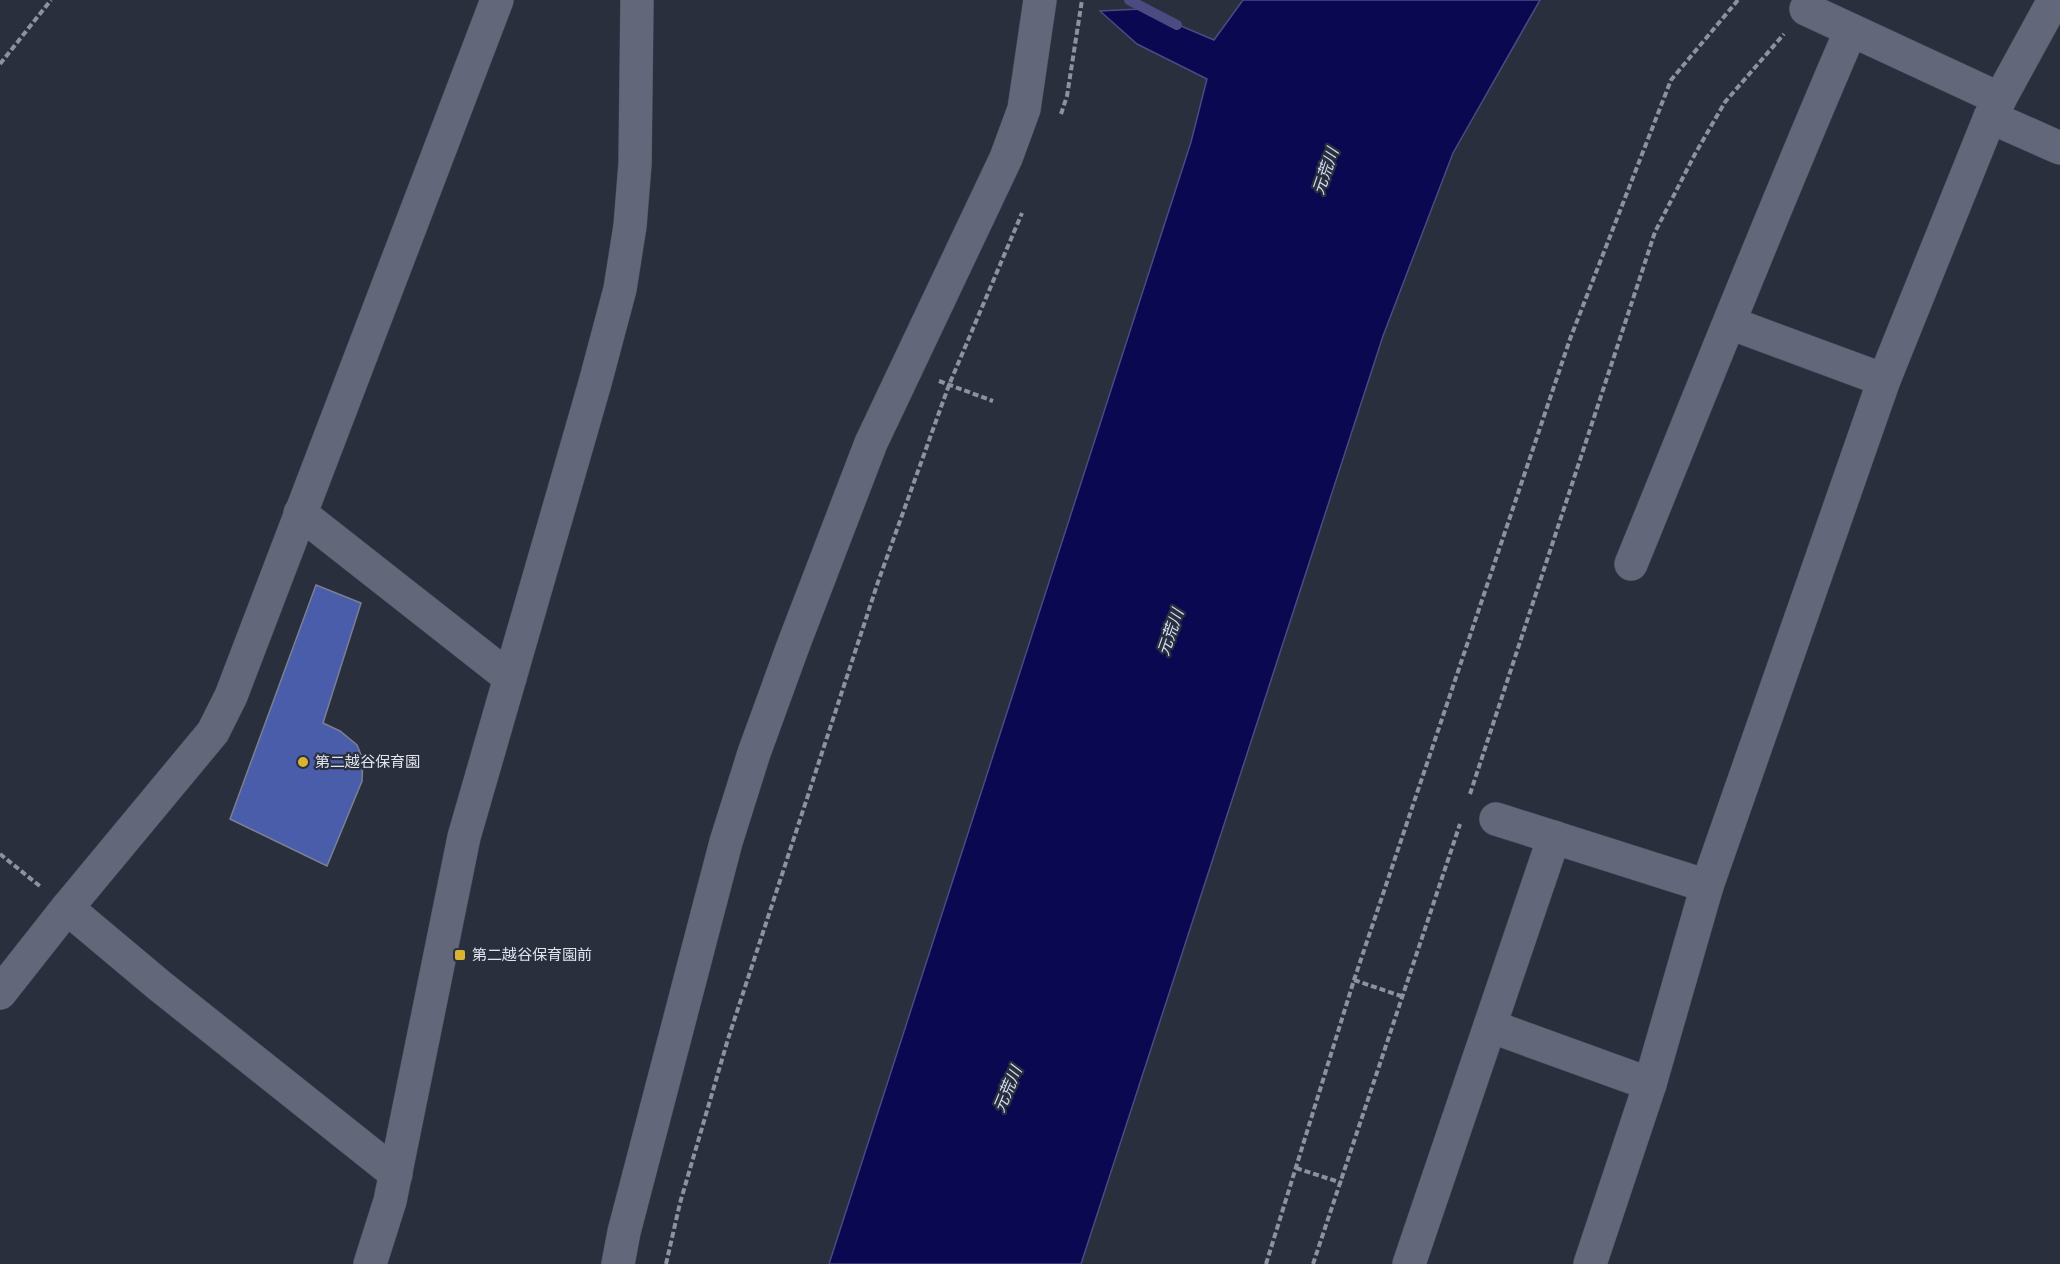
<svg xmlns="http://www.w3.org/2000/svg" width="2060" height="1264" viewBox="0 0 2060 1264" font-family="Commissioner,'Noto Sans JP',sans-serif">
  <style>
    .water { fill: #0b0852; stroke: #4b4a81; stroke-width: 1.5 }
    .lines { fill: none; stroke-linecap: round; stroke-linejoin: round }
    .stream { stroke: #4b4a81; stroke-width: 10 }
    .building { fill: #4a5daa; stroke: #7a8092; stroke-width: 1.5 }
    .street-casing { stroke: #484c59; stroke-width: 34 }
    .secondary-casing { stroke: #484c59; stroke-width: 34 }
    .path { stroke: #8e929f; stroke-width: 4; stroke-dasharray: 6 3; stroke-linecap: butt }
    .street { stroke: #62687a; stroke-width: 33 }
    .secondary { stroke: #62687a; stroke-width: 33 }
    .poi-dot { fill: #dab333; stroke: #2a2f3e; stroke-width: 2 }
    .labels { text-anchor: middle; stroke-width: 4.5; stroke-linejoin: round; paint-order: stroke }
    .poi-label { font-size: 15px; fill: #e0e4ee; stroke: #2a2f3e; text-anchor: start }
    .water-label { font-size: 16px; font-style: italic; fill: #d5ddf2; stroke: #2a2f3e }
  </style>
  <rect width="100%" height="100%" fill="#2a2f3e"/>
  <polygon class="water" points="1243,0 1540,0 1453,153 1383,336 1081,1264 829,1264 1191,142 1207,79 1137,44 1100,11 1141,9 1214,40"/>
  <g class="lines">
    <polyline class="stream" points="1129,0 1177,25"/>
  </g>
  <polygon class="building" points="316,585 361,603 323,723 340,731 357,745 363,760 362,781 327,866 230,819"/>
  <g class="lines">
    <g class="street-casing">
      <g id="street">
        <polyline points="1806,9 2000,99"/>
        <polyline points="1990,117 2060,148"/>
        <polyline points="1730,323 1884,380"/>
        <polyline points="300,513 510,678"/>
        <path d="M1631,564C1704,386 1774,207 1851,30"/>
        <polyline points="1496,819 1707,886"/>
        <polyline points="67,908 160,986 396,1174"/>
        <polyline points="1490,1026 1650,1084"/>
        <polyline points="618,1264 624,1232 726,842 754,753 793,646 871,443 1006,158 1024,109 1040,0"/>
        <polyline points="1409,1264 1554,837"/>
        <polyline points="1590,1264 1650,1084 1707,886 1884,380 1990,117 2054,0"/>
      </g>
    </g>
    <g class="secondary-casing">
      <g id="secondary">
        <polyline points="0,993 67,908 213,732 231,696 497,0"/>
        <polyline points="370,1264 390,1201 464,837 595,383 620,289 630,226 635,164 637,0"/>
      </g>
    </g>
    <g class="path">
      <polyline points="0,64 51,0"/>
      <polyline points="1061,114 1067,96 1082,0"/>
      <polyline points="939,381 993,401"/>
      <polyline points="1470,794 1655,232 1695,154 1725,102 1784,34"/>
      <polyline points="0,854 41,887"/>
      <polyline points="1354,980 1404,997"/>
      <polyline points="1296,1168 1342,1183"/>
      <polyline points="666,1264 680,1203 728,1039 878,582 949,385 1022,213"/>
      <polyline points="1266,1264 1354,980 1570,339 1671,80 1738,0"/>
      <polyline points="1313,1264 1460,824"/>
    </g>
    <use href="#street" class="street"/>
    <use href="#secondary" class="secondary"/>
  </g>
  <g class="poi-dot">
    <circle cx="303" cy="762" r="6"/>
    <rect x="454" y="949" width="12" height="12" rx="3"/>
  </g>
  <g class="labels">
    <g class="poi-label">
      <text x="315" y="767">第二越谷保育園</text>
      <text x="472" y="960">第二越谷保育園前</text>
    </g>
    <g class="water-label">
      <text transform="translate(1325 171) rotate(-71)" y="6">元荒川</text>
      <text transform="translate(1170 632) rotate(-71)" y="6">元荒川</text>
      <text transform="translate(1007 1089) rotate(-67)" y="6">元荒川</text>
    </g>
  </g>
</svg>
